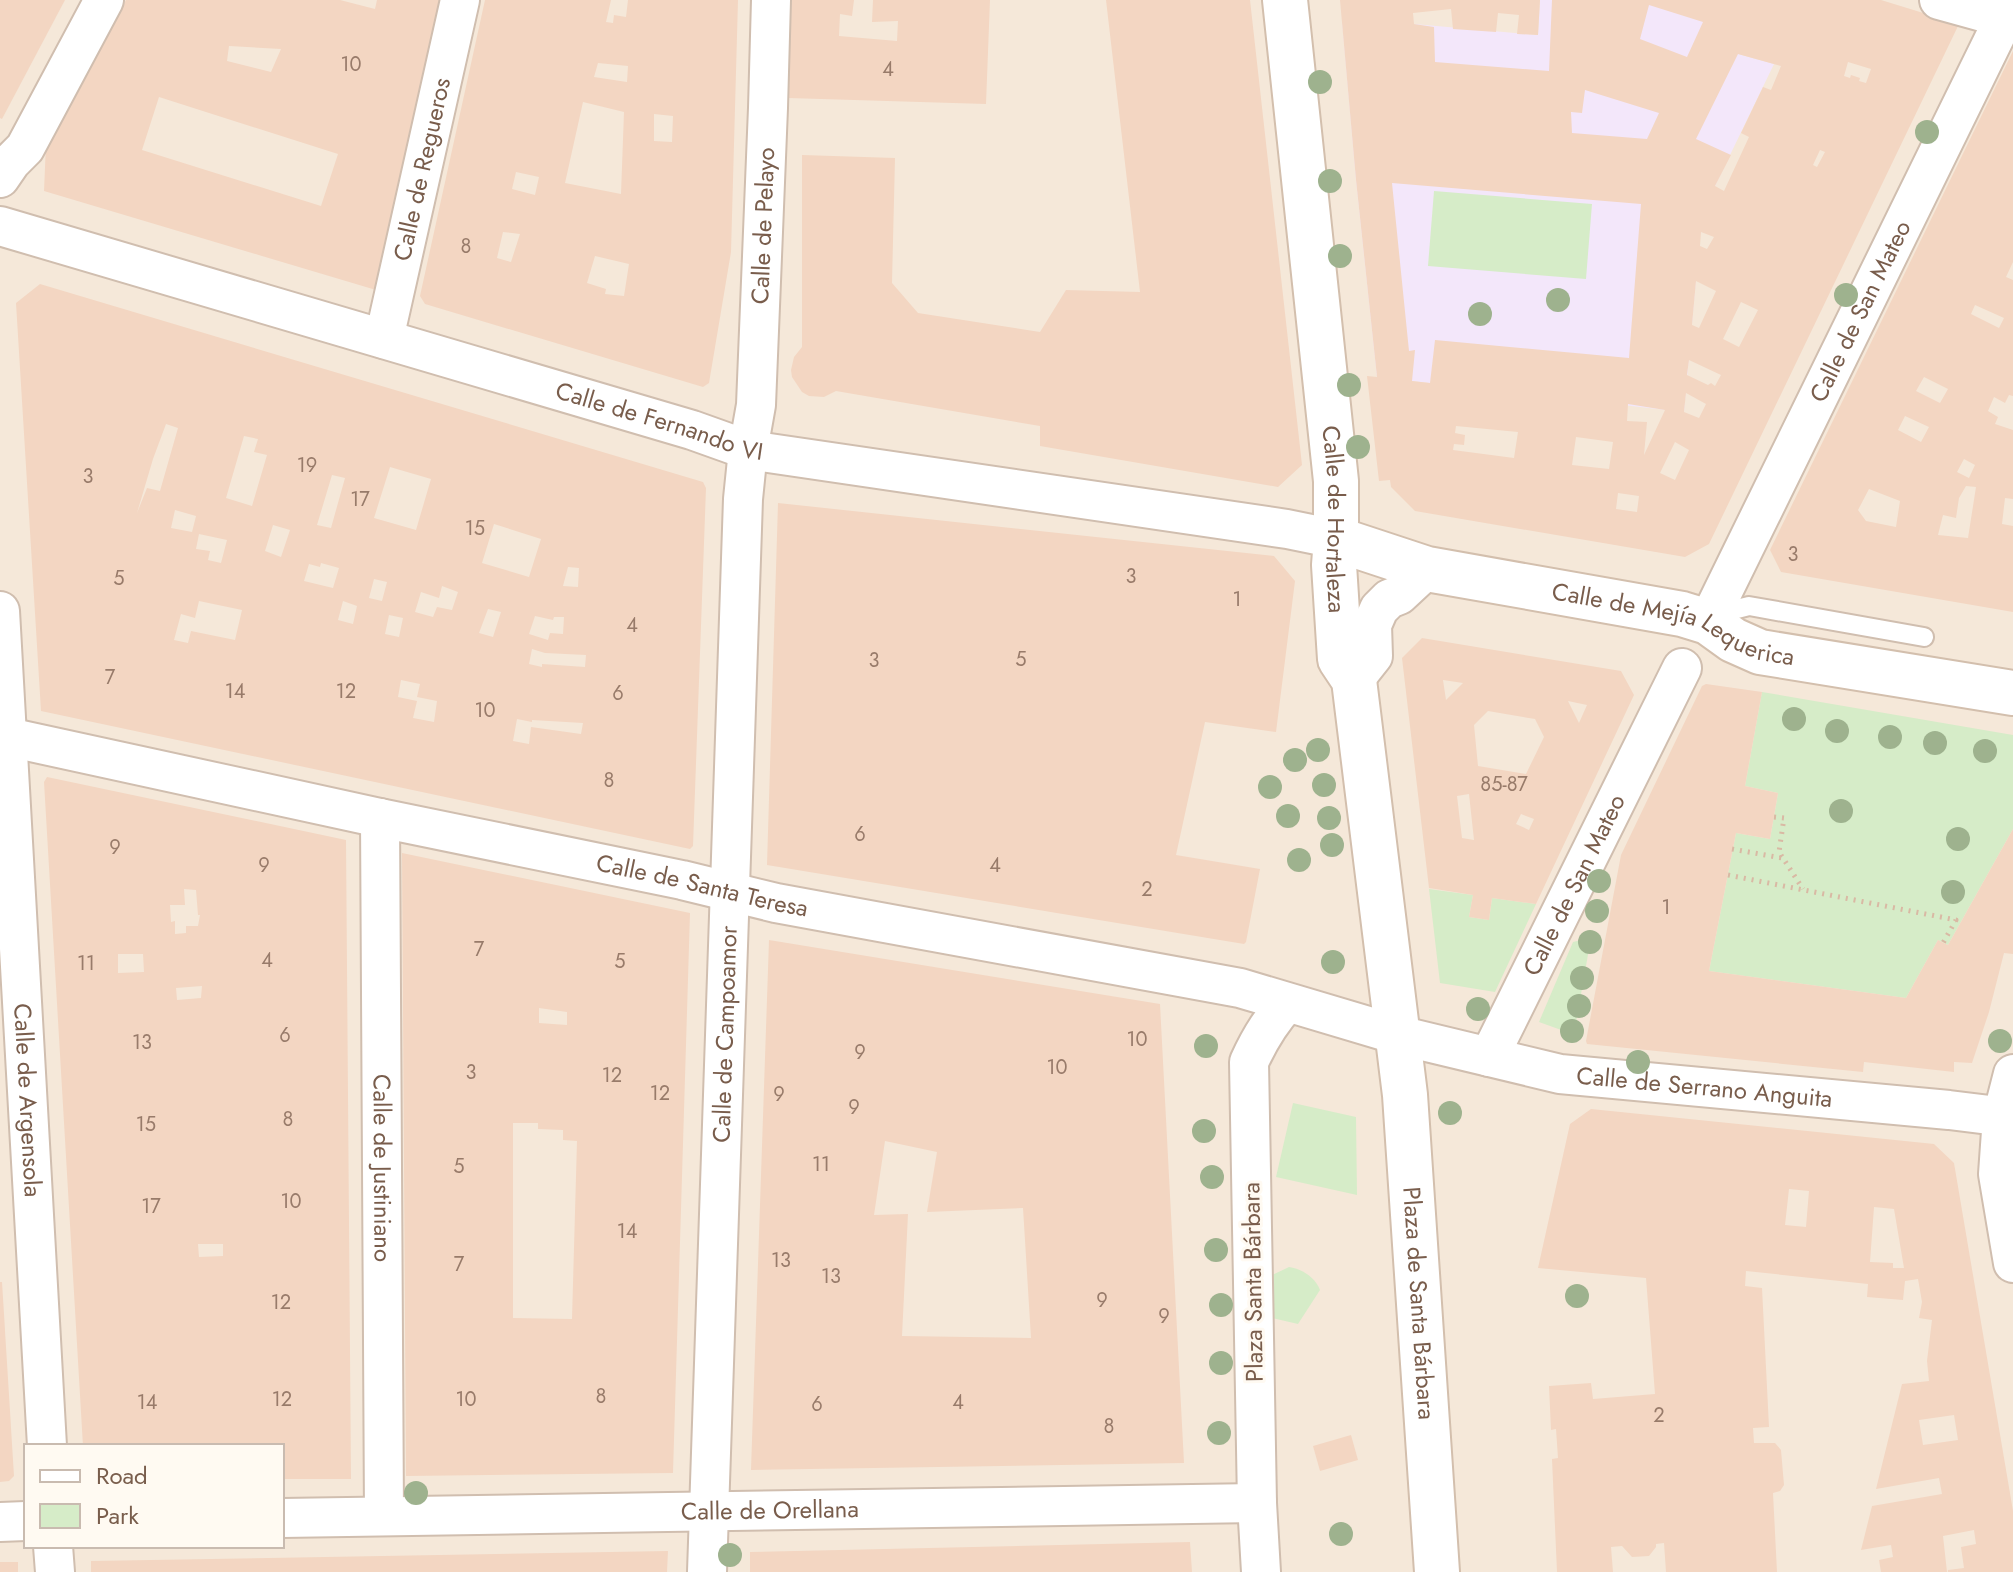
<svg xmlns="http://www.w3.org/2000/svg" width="2013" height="1572" viewBox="0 0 2013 1572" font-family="Jost,sans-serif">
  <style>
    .residential { fill: #f5e8d9; fill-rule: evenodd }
    .education { fill: #f3e7fa }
    .green { fill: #d6ecc8 }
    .building { fill: #f3d6c2; fill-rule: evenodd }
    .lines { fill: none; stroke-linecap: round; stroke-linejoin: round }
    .lane-casing { stroke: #d0beaf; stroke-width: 22 }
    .street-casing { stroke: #d0beaf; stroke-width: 42 }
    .secondary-casing { stroke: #d3bfad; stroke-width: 48 }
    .path { stroke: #d9b9a4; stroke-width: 5; stroke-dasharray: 2 6; stroke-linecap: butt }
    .lane { stroke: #fff; stroke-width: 18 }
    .street { stroke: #fff; stroke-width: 38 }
    .secondary { stroke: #fff; stroke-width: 44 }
    .tree { fill: #9eb28e }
    .labels { text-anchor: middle; stroke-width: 6; stroke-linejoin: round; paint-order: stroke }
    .number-label { font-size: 20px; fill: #987b6a }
    .street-label { font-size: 24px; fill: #795d4c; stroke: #fffaf2 }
  </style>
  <rect width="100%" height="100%" fill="#fdf6eb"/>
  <path class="residential" d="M0,0H2013V1572H0ZM26,1446H282V1546H26Z"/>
  <polygon class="education" points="1540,0 1722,0 1746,35 1738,54 1774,64 1702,213 1684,412 1377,377 1356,180 1342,21 1414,24 1538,35"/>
  <g class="green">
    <polygon points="1434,191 1592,204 1586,279 1428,266"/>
    <polygon points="1762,692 2013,735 2013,829 1948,945 1938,940 1906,998 1709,971 1736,833 1770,839 1778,793 1745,786"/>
    <polygon points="1429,889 1473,895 1469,917 1489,920 1492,898 1536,904 1495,992 1440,983"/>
    <polygon points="1581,940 1589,949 1575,1028 1564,1031 1539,1022 1573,942"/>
    <polygon points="1293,1103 1356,1117 1357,1195 1276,1177"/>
    <path d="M1289,1267C1302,1269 1315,1277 1320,1290L1298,1324L1264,1316V1279Z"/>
  </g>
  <g class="building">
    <polygon points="0,0 65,0 2,119 0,118"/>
    <path d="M126,0H340L375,9L377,0H441L376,290L44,191L46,144ZM229,46L281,49L271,72L227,61ZM159,97L338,154L321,206L142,150Z"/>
    <path d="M485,0H611L606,22L613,23L614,15L626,17L628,0H738L731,252L709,383L703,387L425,304L420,296ZM598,63L628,66L627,82L594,77ZM583,102L624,112L621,194L565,183ZM654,114L673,116L672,142L654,141ZM516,172L539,177L535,195L512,189ZM503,232L520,234L511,262L497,258ZM595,256L629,264L624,296L605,294L606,289L587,283Z"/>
    <polygon points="785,0 854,0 852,16 840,14 839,36 897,41 898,21 872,22 873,0 990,0 986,104 788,98 790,9 784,9"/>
    <polygon points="1106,0 1250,0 1302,465 1278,487 1040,446 1040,426 836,391 824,397 809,396 802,392 792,377 791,370 794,357 802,347 802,155 895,158 892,283 918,313 1040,332 1066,290 1140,292"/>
    <path d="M1340,0H1540L1538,35L1517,34L1519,15L1498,13L1496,32L1453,29L1451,9L1413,13L1414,24L1434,27L1435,62L1549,71L1552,0H1881L1959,24L1709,544L1685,557L1415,511L1391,487L1390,480L1379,481L1367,376L1377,377L1356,180ZM1649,5L1703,22L1687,57L1640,39ZM1738,54L1781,66L1771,90L1763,87L1741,133L1749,137L1724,191L1715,186L1731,155L1696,139ZM1848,62L1871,69L1866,83L1859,81L1860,78L1851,75L1850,78L1844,76ZM1585,90L1659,113L1647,139L1572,133L1571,112L1582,113ZM1820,150L1825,152L1817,167L1813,165ZM1392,183L1641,204L1629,358L1435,340L1430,383L1412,381L1415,350L1409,351ZM1701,232L1714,237L1707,249L1700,246ZM1696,281L1716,291L1699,328L1692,325ZM1741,302L1758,310L1739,347L1723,339ZM1689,360L1721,375L1715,386L1711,383L1708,385L1687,375ZM1686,393L1706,404L1699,418L1684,412ZM1628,404L1665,410L1644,455L1647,422L1627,421ZM1456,426L1518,432L1514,458L1453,450L1454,444L1464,445L1465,435L1455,433ZM1576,437L1613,442L1609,469L1572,465ZM1675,442L1689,450L1675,480L1660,473ZM1618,493L1639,496L1637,512L1616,509Z"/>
    <path d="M2013,51V262L2006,277L2013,280V396L2009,395L2005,403L1994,397L1988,411L1998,417L1995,424L2013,430V499L2005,498L2002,524L2013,526V612L1781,572L1770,550ZM1975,305L2004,318L1999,328L1971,314ZM1924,377L1948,389L1940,403L1916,391ZM1905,416L1929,427L1921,442L1898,430ZM1964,459L1975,465L1969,478L1957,472ZM1966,486L1976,487L1968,538L1938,535L1943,515L1956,518L1959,498ZM1869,489L1900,501L1896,527L1866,521L1858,510Z"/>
    <path d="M40,284L703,482L706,488L693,846L690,849L41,711L16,303ZM166,424L178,428L160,491L147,488L137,513L153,459ZM244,436L258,439L254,452L267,455L252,506L226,498ZM390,467L431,479L416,530L374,518ZM332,475L345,478L331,528L317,525ZM175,510L196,516L192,532L171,528ZM494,524L541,539L529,577L482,563ZM273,525L290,530L281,557L265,551ZM199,534L227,540L221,563L208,560L210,551L196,549ZM321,563L339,568L333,588L304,581L309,564L320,567ZM568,567L579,568L578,587L563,586ZM374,579L387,582L382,601L369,598ZM442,586L458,592L452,610L437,607L433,617L415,612L421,592L439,598ZM199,601L242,610L235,640L191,631L188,643L174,640L181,614L195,618ZM343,601L357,606L353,624L338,620ZM488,609L501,612L493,637L479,633ZM389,615L403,618L399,637L385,634ZM535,616L553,620L554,617H564L563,634L550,633L548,640L529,634ZM532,649L545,653L586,655L585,667L542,664V667L529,664ZM401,680L420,684L417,697L437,701L434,722L413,718L417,701L398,697ZM517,719L532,722V720L583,723L581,734L531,727L529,744L513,741Z"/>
    <polygon points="778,503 1274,556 1295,581 1276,732 1205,722 1176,855 1260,869 1246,942 1244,944 767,865"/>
    <path d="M1422,638L1621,671L1634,695L1536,904L1492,898L1489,920L1469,917L1473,895L1429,888L1402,658ZM1443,680L1463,683L1446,700ZM1568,701L1587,705L1579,723ZM1488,711L1535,719L1544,737L1526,774L1478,766L1474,725ZM1469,794L1474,840L1462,838L1457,796ZM1521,814L1534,819L1529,830L1516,824Z"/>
    <polygon points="1706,684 1762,692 1745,786 1778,793 1770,839 1736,833 1709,971 1906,998 1938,940 1948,945 2013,829 2013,954 2004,953 1989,1012 1972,1063 1954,1062 1954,1072 1864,1062 1863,1072 1587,1044 1586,1041 1621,855 1702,686"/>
    <path d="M47,777L346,840L351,1479H282V1446H83L44,782ZM184,889L196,890L198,915H200L198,926H186V933L175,934V921L171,922L170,905H185ZM118,954H143L144,972L118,973ZM202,986L201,998L177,1000L176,988ZM198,1244H223V1256L199,1257Z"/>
    <path d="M402,853L690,913L673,1473L406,1476ZM539,1008L567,1012V1025L539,1023ZM513,1123H538V1129L563,1130V1140L577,1141L572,1319L513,1318Z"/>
    <path d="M769,940L1160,1004L1184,1463L751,1470ZM885,1141L937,1152L927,1212L1023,1208L1031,1338L902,1336L908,1214L874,1215Z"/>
    <path d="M1591,1109L1934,1144L1954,1163L2013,1511V1572H1948V1570L1964,1568L1961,1547L1976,1544L1974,1530L1943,1536L1947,1572H1881L1879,1560L1893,1557L1891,1545L1861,1550L1872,1506L1942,1494L1939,1478L1876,1489L1902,1384L1929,1381L1927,1361L1932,1320L1919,1318L1922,1302L1918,1279L1905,1281L1903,1300L1867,1297L1868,1284L1746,1271L1745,1286L1762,1288L1769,1427L1753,1428L1754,1443H1775L1781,1450L1784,1485L1780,1491L1773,1493L1777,1572H1666L1664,1543L1656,1544V1547L1649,1556L1632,1557L1622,1546L1611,1547L1613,1572H1557L1552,1459L1558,1458L1556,1429L1551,1430L1549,1386L1591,1383L1593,1399L1655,1394L1646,1278L1538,1268L1570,1124ZM1789,1189L1809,1191L1806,1227L1785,1225ZM1874,1207L1894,1209L1904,1268H1893V1263L1870,1262ZM1954,1415L1958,1440L1923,1445L1919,1420Z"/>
    <polygon points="0,1282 2,1282 14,1476 9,1481 0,1482"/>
    <polygon points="1351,1435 1358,1460 1320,1471 1313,1446"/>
    <polygon points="1190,1542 1192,1572 750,1572 750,1552"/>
    <polygon points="668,1551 667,1572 91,1572 91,1561"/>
    <rect x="0" y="1562" width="18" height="10"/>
  </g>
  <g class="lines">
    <g class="lane-casing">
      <polyline id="lane" points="1716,618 1729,611 1749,606 1924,637"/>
    </g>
    <g class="street-casing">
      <g id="street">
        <polyline points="1939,0 2004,18"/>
        <polyline points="0,178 11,162 25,148 104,0"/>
        <path id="s1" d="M0,226L692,430L748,450L1287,529L1336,539"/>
        <path id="s2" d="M384,339L460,0"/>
        <path id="s3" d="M0,611L47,1446"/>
        <path id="s4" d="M1708,622L2013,0"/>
        <polyline points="1354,680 1373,656 1372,625 1379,609 1389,599 1399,595 1427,569"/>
        <path id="s5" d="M8,737L380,818L682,880L776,903L1240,988L1398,1035L1560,1074L1949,1110L2013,1118"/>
        <path id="s6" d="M380,818L384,1516"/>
        <path id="s7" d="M1489,1057L1682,668"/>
        <polyline points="2013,1074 2002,1117 1998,1174 2013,1263"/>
        <path id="s8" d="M282,1518L1257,1503"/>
        <polyline points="0,1522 26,1521"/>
        <polyline points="53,1546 55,1572"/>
        <path id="s9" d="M707,1572L743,499L748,450L756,405L768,108L771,0"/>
        <path d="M1261,1572L1257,1503L1249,1062C1259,1040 1270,1021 1287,1003"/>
      </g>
    </g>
    <g class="secondary-casing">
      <g id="secondary">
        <path id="s10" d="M1285,0L1336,481V539L1334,565L1340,659L1354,680L1405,1095L1437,1572"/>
        <path id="s11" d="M1336,539L1427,569L1682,614L1708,622L1733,640L1760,652L2013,693"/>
      </g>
    </g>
    <g class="path">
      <polyline points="1774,817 1784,818 1779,852 1803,889"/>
      <polyline points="1732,849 1782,858"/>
      <polyline points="1728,875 1956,920 1943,943"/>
    </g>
    <use href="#lane" class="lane"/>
    <use href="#street" class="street"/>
    <use href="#secondary" class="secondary"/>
  </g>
  <g class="tree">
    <circle cx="1320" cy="82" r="12"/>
    <circle cx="1927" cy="132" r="12"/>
    <circle cx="1330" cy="181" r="12"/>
    <circle cx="1340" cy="256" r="12"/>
    <circle cx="1846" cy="295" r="12"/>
    <circle cx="1558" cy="300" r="12"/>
    <circle cx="1480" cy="314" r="12"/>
    <circle cx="1349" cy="385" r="12"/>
    <circle cx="1358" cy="447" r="12"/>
    <circle cx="1794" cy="719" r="12"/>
    <circle cx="1837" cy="731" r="12"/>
    <circle cx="1890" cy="737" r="12"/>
    <circle cx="1935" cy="743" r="12"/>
    <circle cx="1318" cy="750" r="12"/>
    <circle cx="1985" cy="751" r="12"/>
    <circle cx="1295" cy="760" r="12"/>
    <circle cx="1324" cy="785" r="12"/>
    <circle cx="1270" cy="787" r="12"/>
    <circle cx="1841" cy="811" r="12"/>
    <circle cx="1288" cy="816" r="12"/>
    <circle cx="1329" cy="818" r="12"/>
    <circle cx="1958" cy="839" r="12"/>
    <circle cx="1332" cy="845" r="12"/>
    <circle cx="1299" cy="860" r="12"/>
    <circle cx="1599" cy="881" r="12"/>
    <circle cx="1953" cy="892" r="12"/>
    <circle cx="1597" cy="911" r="12"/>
    <circle cx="1590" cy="942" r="12"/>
    <circle cx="1333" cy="962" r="12"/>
    <circle cx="1582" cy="978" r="12"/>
    <circle cx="1579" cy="1006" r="12"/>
    <circle cx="1478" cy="1009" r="12"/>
    <circle cx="1572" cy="1031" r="12"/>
    <circle cx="2000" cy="1041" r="12"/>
    <circle cx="1206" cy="1046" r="12"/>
    <circle cx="1638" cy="1062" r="12"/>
    <circle cx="1450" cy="1113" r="12"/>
    <circle cx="1204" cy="1131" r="12"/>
    <circle cx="1212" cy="1177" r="12"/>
    <circle cx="1216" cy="1250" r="12"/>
    <circle cx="1577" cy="1296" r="12"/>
    <circle cx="1221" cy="1305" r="12"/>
    <circle cx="1221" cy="1363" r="12"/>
    <circle cx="1219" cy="1433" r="12"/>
    <circle cx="416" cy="1493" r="12"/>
    <circle cx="1341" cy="1534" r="12"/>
    <circle cx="730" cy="1555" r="12"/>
  </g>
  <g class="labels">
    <g class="number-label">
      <text x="351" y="71">10</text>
      <text x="888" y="76">4</text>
      <text x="466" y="253">8</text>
      <text x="307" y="472">19</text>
      <text x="88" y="483">3</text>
      <text x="360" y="506">17</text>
      <text x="475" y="535">15</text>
      <text x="1793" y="561">3</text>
      <text x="1131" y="583">3</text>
      <text x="119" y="585">5</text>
      <text x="1237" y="606">1</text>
      <text x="632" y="632">4</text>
      <text x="1021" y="666">5</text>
      <text x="874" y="667">3</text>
      <text x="110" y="684">7</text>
      <text x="235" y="698">14</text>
      <text x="346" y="698">12</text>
      <text x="618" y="700">6</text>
      <text x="485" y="717">10</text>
      <text x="609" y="787">8</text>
      <text x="1504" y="791">85-87</text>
      <text x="860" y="841">6</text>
      <text x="115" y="854">9</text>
      <text x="264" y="872">9</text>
      <text x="995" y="872">4</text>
      <text x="1147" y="896">2</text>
      <text x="1666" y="914">1</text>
      <text x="479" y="956">7</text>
      <text x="267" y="967">4</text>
      <text x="620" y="968">5</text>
      <text x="86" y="970">11</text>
      <text x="285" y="1042">6</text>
      <text x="1137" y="1046">10</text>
      <text x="142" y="1049">13</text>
      <text x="860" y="1059">9</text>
      <text x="1057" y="1074">10</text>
      <text x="471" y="1079">3</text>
      <text x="612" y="1082">12</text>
      <text x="660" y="1100">12</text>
      <text x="779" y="1101">9</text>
      <text x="854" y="1114">9</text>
      <text x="288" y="1126">8</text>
      <text x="146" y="1131">15</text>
      <text x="821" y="1171">11</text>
      <text x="459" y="1173">5</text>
      <text x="291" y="1208">10</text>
      <text x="151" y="1213">17</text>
      <text x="627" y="1238">14</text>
      <text x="781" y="1267">13</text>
      <text x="459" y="1271">7</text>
      <text x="831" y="1283">13</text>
      <text x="1102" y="1307">9</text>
      <text x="281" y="1309">12</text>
      <text x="1164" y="1323">9</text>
      <text x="601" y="1403">8</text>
      <text x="282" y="1406">12</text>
      <text x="466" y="1406">10</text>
      <text x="147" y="1409">14</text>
      <text x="958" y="1409">4</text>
      <text x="817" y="1411">6</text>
      <text x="1659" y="1422">2</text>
      <text x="1109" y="1433">8</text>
    </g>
    <g class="street-label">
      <text dy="8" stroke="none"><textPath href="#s2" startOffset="174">Calle de Regueros</textPath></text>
      <text dy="8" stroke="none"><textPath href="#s9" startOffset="1348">Calle de Pelayo</textPath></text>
      <text dy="8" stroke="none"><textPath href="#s4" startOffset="346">Calle de San Mateo</textPath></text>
      <text dy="8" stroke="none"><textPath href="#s1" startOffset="688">Calle de Fernando VI</textPath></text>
      <text dy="8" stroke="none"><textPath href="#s10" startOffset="522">Calle de Hortaleza</textPath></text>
      <text dy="8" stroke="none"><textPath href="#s11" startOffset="350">Calle de Mejía Lequerica</textPath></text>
      <text dy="8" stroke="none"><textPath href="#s7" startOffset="192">Calle de San Mateo</textPath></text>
      <text dy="8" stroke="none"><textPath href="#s5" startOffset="710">Calle de Santa Teresa</textPath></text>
      <text dy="8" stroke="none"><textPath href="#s9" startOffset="538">Calle de Campoamor</textPath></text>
      <text dy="8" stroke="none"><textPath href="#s5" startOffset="1734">Calle de Serrano Anguita</textPath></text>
      <text dy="8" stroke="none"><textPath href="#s3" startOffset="490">Calle de Argensola</textPath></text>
      <text dy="8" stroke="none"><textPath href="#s6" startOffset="350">Calle de Justiniano</textPath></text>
      <text transform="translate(1253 1282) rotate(-91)" y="8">Plaza Santa Bárbara</text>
      <text dy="8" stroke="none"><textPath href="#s10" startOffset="1314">Plaza de Santa Bárbara</textPath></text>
      <text dy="8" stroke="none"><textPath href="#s8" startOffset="488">Calle de Orellana</textPath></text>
    </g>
  </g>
  <rect x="24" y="1444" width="260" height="104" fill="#fffaf2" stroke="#c9bbb0" stroke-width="2"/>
  <rect x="40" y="1470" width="40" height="12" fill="#ffffff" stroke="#c9bbb0" stroke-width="2"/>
  <text x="96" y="1484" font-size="24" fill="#795d4c">Road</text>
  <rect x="40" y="1504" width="40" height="24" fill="#d6ecc8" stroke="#c9bbb0" stroke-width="2"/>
  <text x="96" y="1524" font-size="24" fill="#795d4c">Park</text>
</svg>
